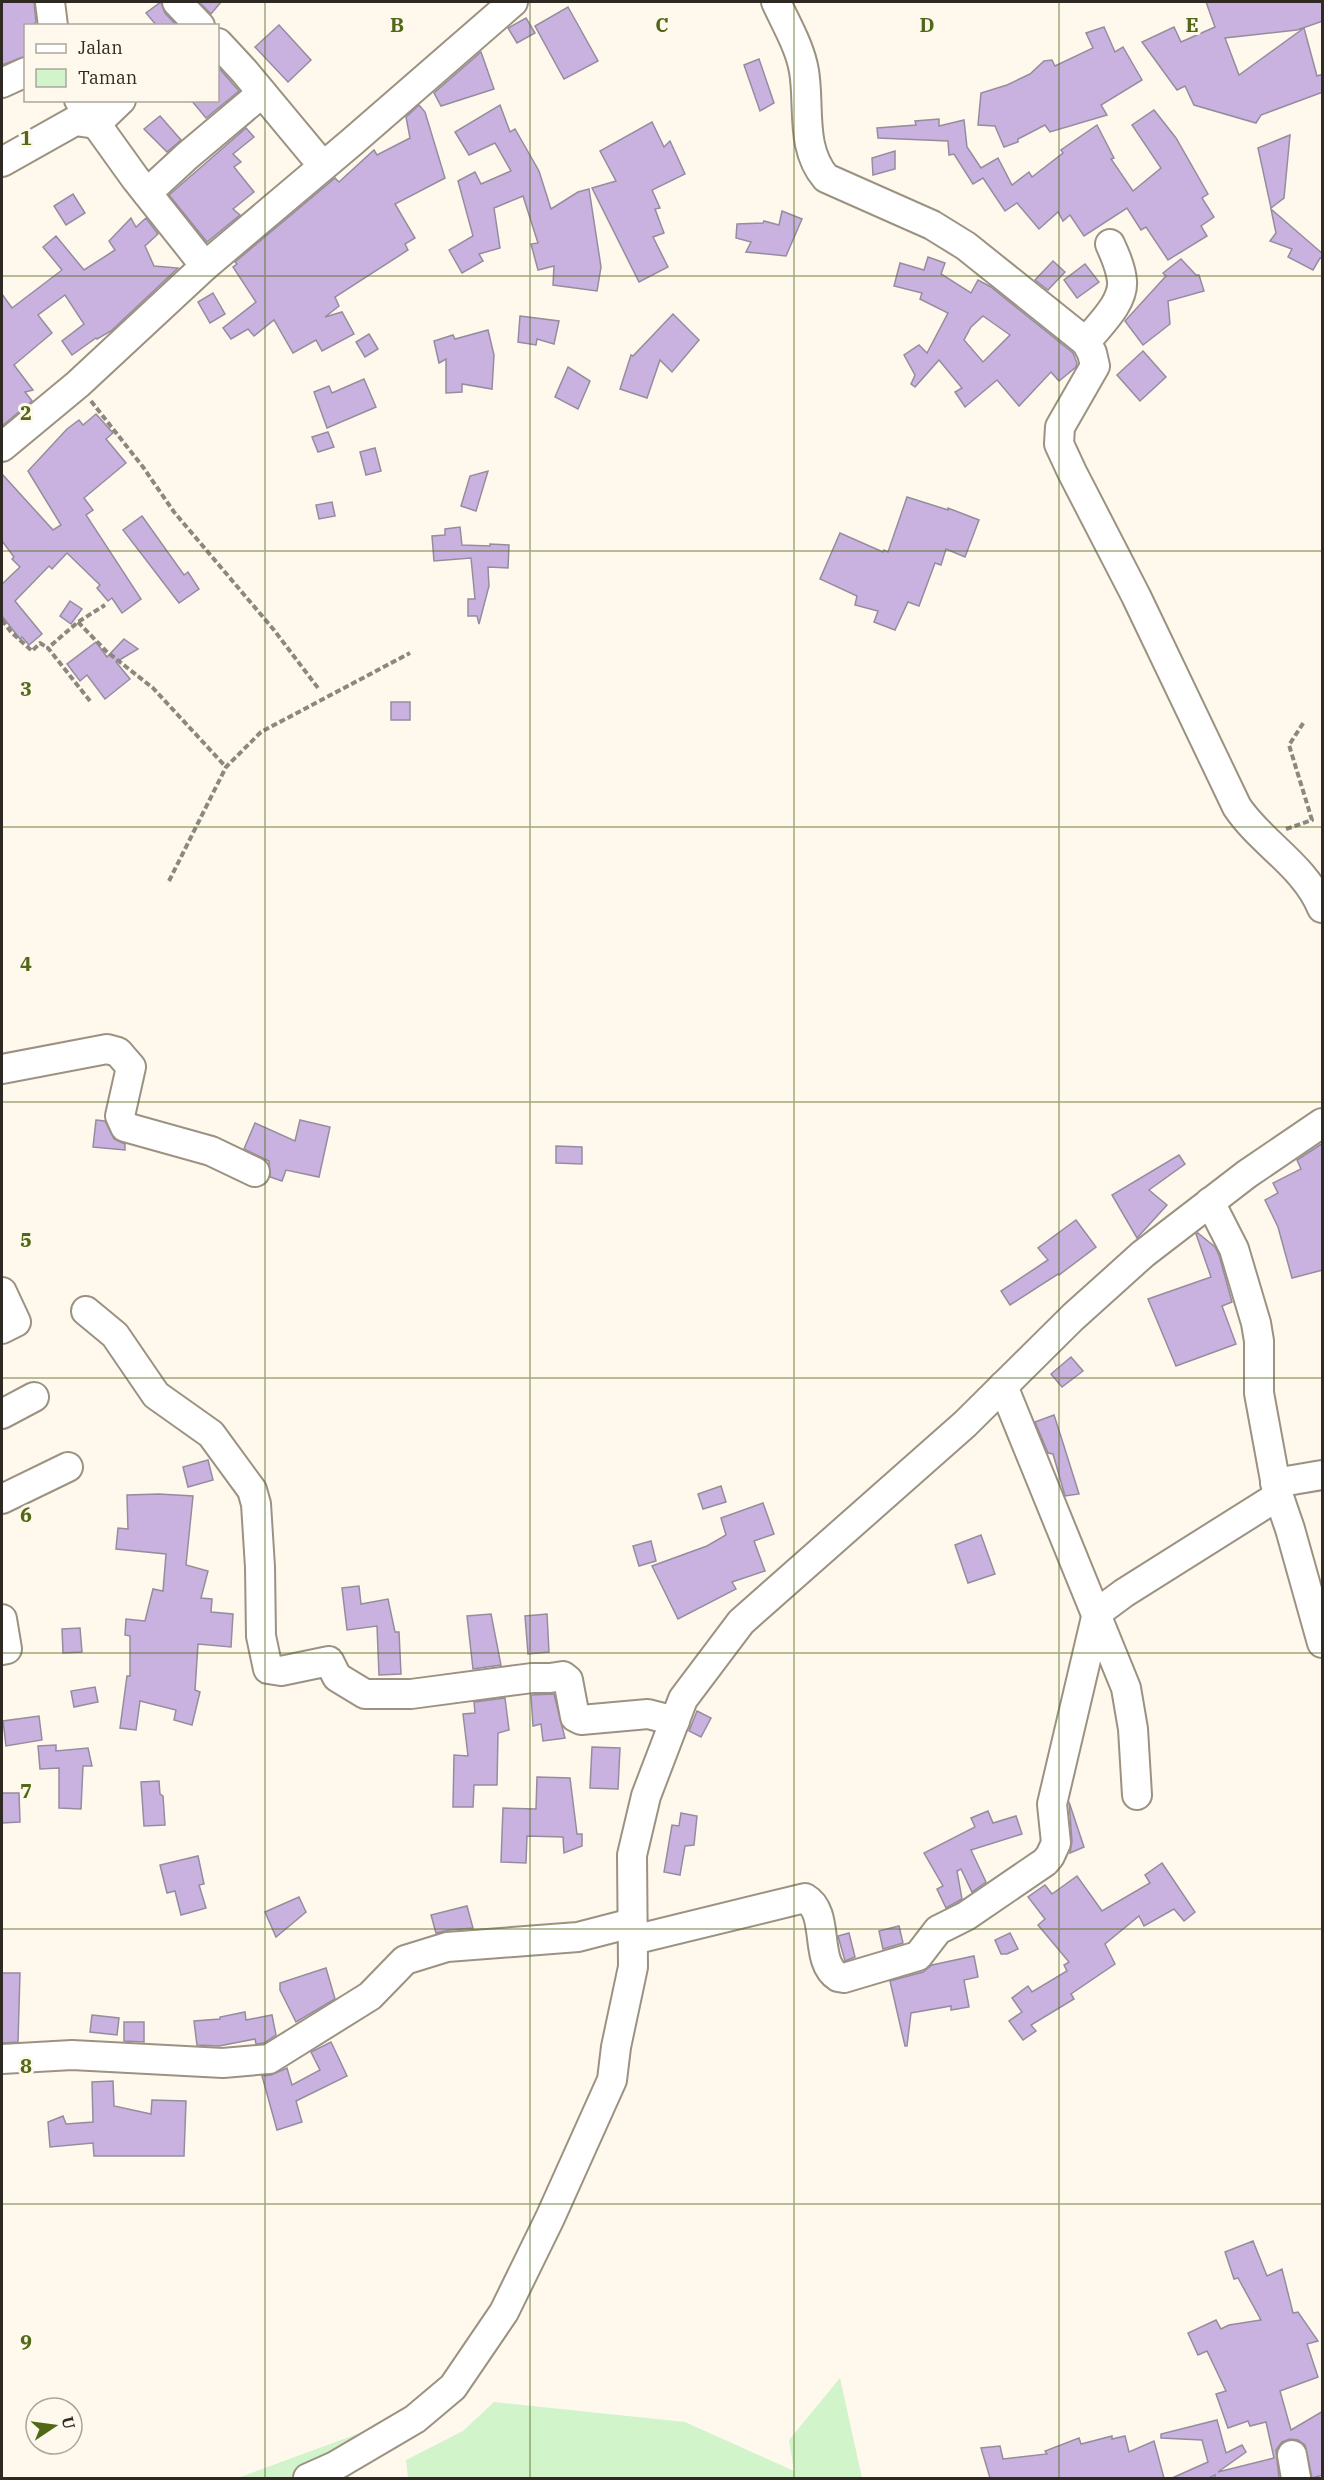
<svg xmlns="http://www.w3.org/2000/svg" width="1324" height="2480" viewBox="0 0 1324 2480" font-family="'IBM Plex Serif',serif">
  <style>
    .green { fill: #d1f4ca }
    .building { fill: #cab2e0; stroke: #958d9e; stroke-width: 1.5; fill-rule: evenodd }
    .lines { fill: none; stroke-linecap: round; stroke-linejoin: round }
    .minor-casing { stroke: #9b9281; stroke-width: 32 }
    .path { stroke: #8d887f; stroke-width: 4; stroke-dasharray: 6 3; stroke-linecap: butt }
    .minor { stroke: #fff; stroke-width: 28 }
    .grid { fill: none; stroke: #516816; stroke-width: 1.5; stroke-opacity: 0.55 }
    .grid-label { font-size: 20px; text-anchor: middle; font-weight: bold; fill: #516816; stroke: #fff8ed; stroke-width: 6; stroke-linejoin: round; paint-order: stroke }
  </style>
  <rect width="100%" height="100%" fill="#fff8ed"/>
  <g class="green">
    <polygon points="840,2378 862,2478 408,2478 406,2460 463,2431 494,2402 685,2422 794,2471 789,2440"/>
    <polygon points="387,2423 299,2478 238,2478"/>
  </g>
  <g class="building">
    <polygon points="2,2 34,2 36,22 32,26 26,26 26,56 2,65"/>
    <polygon points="161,2 165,13 177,26 157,26 146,13"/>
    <polygon points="199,2 221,2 211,14"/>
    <polygon points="1206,2 1323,2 1323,21 1297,30 1225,38 1239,75 1304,28 1317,76 1323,74 1323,92 1261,115 1256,123 1194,105 1185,86 1177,90 1142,42 1174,27 1181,42 1215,27"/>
    <polygon points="568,7 598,61 564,79 535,26"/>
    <polygon points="526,18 535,33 517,43 508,28"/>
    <polygon points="279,25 311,60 288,82 255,47"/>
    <polygon points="1104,27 1115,52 1123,47 1142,80 1101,105 1107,115 1050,132 1045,125 1018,139 1018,142 1004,147 995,126 978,125 981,93 1007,85 1030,74 1044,61 1052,60 1055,66 1093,48 1086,33"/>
    <polygon points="481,52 494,89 441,106 434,93"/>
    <polygon points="759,59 774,103 760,111 744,65"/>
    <polygon points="218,67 239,91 206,118 191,100 218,100"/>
    <polygon points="419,105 425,112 445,178 395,204 415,238 405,244 408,250 335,297 339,306 325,317 342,312 354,334 322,351 316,340 293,353 274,320 254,336 248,329 231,339 223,328 256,302 233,267 237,264 235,262 335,178 339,182 374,150 377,155 410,138 406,117"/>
    <polygon points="500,105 510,132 515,129 539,171 551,209 578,192 589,189 601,267 597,291 553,285 554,266 538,270 531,244 538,243 523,196 494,208 500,248 479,254 483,261 462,273 449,250 473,236 458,181 475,172 481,184 511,171 495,143 469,155 455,132"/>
    <polygon points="1154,110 1176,138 1208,194 1202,198 1214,217 1201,226 1207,236 1168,260 1146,227 1141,230 1127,208 1084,236 1070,215 1063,221 1058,212 1039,229 1017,203 1005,211 983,178 973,184 954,154 949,155 948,141 878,138 877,128 916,125 915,121 939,119 939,126 964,120 967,147 981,168 998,158 1012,185 1029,172 1032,177 1063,153 1061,150 1097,125 1114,158 1111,159 1133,191 1161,168 1132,125"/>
    <polygon points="160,116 181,140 167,152 144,129"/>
    <polygon points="652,122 664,147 670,141 685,174 652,190 660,208 655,209 664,233 653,237 668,267 639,282 592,188 616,181 600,151"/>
    <polygon points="246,128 254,137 233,154 241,162 234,167 254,192 233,209 240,215 207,242 169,195"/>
    <polygon points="1290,135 1284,198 1271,208 1258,148"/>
    <polygon points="895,151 895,169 873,175 872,158"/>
    <polygon points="73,194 85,213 66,225 54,206"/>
    <polygon points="1271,209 1323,254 1323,259 1320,258 1313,270 1288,257 1292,249 1270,241 1276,233"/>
    <polygon points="782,211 802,219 786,256 746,252 751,242 736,238 737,224 763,223 764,221 779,225"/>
    <polygon points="131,218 136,227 146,218 158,234 145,246 154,266 178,268 111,331 97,339 96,338 72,355 62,341 84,324 65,295 38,315 52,333 14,365 33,390 25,392 32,401 2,426 2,294 12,308 62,270 43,247 56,236 84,270 115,250 109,241"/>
    <path d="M928,257L945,263L941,274L971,293L978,280L991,287L1073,353L1077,363L1076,367L1059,381L1051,372L1019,406L997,380L965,407L955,392L962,388L939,360L915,387L911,384L915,375L904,355L919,345L927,353L948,313L920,299L922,293L894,286L900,263L924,270ZM983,316L1010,335L983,362L964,340L971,327Z"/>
    <polygon points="1181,259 1196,275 1199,275 1204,291 1168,301 1170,324 1143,345 1125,321 1166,276 1163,273"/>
    <polygon points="1053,261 1065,272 1048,290 1035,280"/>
    <polygon points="1085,264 1099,282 1077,298 1064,280"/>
    <polygon points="213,293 225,314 210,323 198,302"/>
    <polygon points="673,314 699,340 672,372 660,360 647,398 620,389 631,355 633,356"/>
    <polygon points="520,316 559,321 554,344 537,339 536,345 518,342"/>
    <polygon points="488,330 494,355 492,389 462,384 462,392 446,393 446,359 439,363 434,341 453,335 455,339"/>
    <polygon points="369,334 378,349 365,357 356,342"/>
    <polygon points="1143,351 1166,377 1140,401 1117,375"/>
    <polygon points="568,367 590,381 578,409 555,397"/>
    <polygon points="364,379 376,407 327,428 314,392 329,386 332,393"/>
    <polygon points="96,414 113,433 106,439 126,463 84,498 93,510 86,515 141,599 122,613 112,598 108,601 97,588 100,585 67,553 52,569 49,566 15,601 42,634 29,645 22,637 20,639 2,616 2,584 20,567 12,559 14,557 2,541 2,474 53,530 61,525 28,471 67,429 79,420 83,425"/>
    <polygon points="328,432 334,447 318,452 312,437"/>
    <polygon points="375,448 381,471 366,475 360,452"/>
    <polygon points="488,471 476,511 461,506 470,476"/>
    <polygon points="907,497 948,510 948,508 979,520 965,557 946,549 941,565 935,563 919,606 908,602 895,630 874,622 878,611 855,605 857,596 820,579 840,533 883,552 884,550 888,552"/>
    <polygon points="332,502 335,516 319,519 316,505"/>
    <polygon points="142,516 184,575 188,572 199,589 179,603 123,530"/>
    <polygon points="460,527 462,545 490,546 490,544 509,545 508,568 488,567 489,586 479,624 477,616 468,616 468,599 475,599 471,558 434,561 432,536 445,535 445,529"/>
    <polygon points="70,601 82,609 71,624 60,616"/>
    <polygon points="124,639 138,649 116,662 130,679 105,699 87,675 80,681 67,664 96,642 107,657"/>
    <rect x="391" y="702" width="19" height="18"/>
    <polygon points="96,1120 105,1121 114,1139 125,1144 125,1150 93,1147"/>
    <polygon points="300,1120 330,1127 319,1177 286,1170 282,1181 270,1177 269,1161 244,1149 255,1123 295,1141"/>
    <polygon points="1323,1143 1323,1270 1292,1278 1278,1227 1265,1200 1278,1193 1273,1183 1301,1169 1297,1160"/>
    <polygon points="556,1146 582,1147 582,1164 556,1163"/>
    <polygon points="1179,1155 1185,1164 1149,1190 1167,1205 1137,1238 1112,1195"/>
    <polygon points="1076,1220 1096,1247 1059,1275 1058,1274 1010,1305 1001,1291 1048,1260 1038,1248"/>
    <polygon points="1198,1233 1215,1247 1219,1255 1232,1302 1222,1306 1236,1344 1176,1366 1148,1299 1211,1277 1196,1234"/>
    <polygon points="1071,1357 1083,1371 1062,1387 1051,1374"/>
    <polygon points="1054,1415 1063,1443 1079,1494 1065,1496 1053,1454 1048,1453 1035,1422"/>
    <polygon points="208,1460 213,1480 188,1487 183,1467"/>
    <polygon points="721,1486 726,1502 703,1509 698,1494"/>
    <polygon points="159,1494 193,1496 186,1565 208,1571 201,1598 212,1599 211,1612 233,1614 231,1647 198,1644 195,1690 200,1692 192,1725 174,1720 176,1710 140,1701 136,1730 120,1728 127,1676 130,1676 130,1636 125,1635 126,1619 145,1621 153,1589 163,1591 166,1554 116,1549 118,1528 128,1529 127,1495"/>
    <polygon points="763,1503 774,1534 754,1541 765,1571 732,1582 736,1589 678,1619 652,1566 707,1546 726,1535 721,1518"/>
    <polygon points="981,1535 995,1574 968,1583 955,1545"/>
    <polygon points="651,1541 656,1561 639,1566 633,1546"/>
    <polygon points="359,1586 361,1604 388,1599 395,1632 399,1632 401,1674 379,1675 377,1626 347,1630 342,1588"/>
    <polygon points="491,1614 501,1665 473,1669 467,1616"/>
    <polygon points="547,1614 549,1652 528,1654 525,1616"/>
    <polygon points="80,1628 82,1652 63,1653 62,1629"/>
    <polygon points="95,1687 98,1702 74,1707 71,1691"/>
    <polygon points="554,1694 565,1738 543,1741 541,1724 533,1726 531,1695"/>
    <polygon points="505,1698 509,1730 498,1733 497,1785 474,1785 473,1807 453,1807 454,1755 468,1756 463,1714 475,1713 474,1702"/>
    <polygon points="697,1711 711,1718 701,1737 689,1731"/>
    <polygon points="39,1716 42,1740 6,1746 3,1721"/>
    <polygon points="56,1745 56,1751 88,1748 92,1766 83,1766 81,1809 59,1808 59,1768 40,1769 38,1746"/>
    <polygon points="592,1747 620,1748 618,1789 590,1788"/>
    <polygon points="537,1777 570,1778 577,1834 582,1834 582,1846 564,1853 563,1837 527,1836 526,1863 501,1862 503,1808 536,1809"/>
    <polygon points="159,1781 160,1794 163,1796 165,1825 144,1826 141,1782"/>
    <polygon points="2,1793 19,1793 20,1822 2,1823"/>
    <polygon points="1069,1802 1084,1847 1070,1853 1072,1841"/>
    <polygon points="988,1811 993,1823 1016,1816 1022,1834 971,1850 986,1882 972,1892 961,1869 957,1871 962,1899 946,1908 937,1889 943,1886 924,1853 975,1827 971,1818"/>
    <polygon points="681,1813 697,1816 694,1845 685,1846 680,1875 664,1872 672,1825 679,1826"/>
    <polygon points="198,1856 204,1884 199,1885 206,1908 181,1915 175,1891 167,1893 160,1865"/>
    <polygon points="1162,1863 1195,1912 1184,1921 1174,1909 1144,1926 1139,1916 1105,1944 1115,1964 1071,1994 1074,1999 1031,2025 1036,2031 1023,2040 1009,2021 1022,2012 1012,1998 1028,1986 1032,1992 1067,1971 1064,1965 1069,1962 1038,1925 1045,1919 1028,1897 1045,1885 1052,1894 1077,1876 1102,1911 1150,1883 1145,1875"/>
    <polygon points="299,1897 306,1912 276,1937 265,1912"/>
    <polygon points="467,1906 473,1928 450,1930 436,1933 431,1915"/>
    <polygon points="899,1926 903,1943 883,1949 879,1931"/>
    <polygon points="849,1933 855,1957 845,1961 838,1936"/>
    <polygon points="1010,1933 1018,1949 1007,1954 1001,1954 995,1940"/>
    <polygon points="974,1956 978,1977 964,1980 969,2007 951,2010 951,2006 911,2013 907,2046 905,2046 890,1981 923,1972 932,1965"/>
    <polygon points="326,1968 335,1999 296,2022 280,1990 280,1983"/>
    <polygon points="2,1973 20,1973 18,2042 2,2043"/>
    <polygon points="245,2012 246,2020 272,2015 276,2035 264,2043 256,2044 255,2039 219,2046 197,2045 194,2021 220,2019 220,2017"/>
    <polygon points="92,2015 119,2018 117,2035 90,2032"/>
    <polygon points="124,2022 144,2022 144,2042 124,2041"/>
    <polygon points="331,2042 347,2076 296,2101 302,2122 277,2130 262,2076 271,2075 287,2068 292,2085 320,2070 311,2052"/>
    <polygon points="113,2081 114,2106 151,2114 152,2100 186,2101 184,2156 94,2156 93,2143 50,2147 48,2122 63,2116 66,2124 93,2122 92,2082"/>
    <polygon points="1253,2241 1267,2276 1282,2269 1293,2313 1298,2312 1318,2341 1307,2344 1318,2377 1280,2391 1291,2430 1323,2411 1323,2475 1312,2478 1305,2445 1298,2440 1290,2439 1282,2442 1276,2450 1279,2478 1215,2478 1215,2475 1209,2478 1172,2478 1208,2462 1202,2440 1161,2438 1161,2434 1217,2420 1226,2453 1242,2445 1246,2452 1218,2472 1274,2458 1266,2422 1250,2426 1248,2421 1228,2428 1216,2394 1226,2391 1207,2351 1198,2355 1188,2333 1216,2320 1221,2329 1229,2325 1261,2320 1238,2278 1234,2279 1225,2252"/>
    <polygon points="1112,2436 1112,2439 1125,2436 1129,2452 1154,2441 1164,2478 990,2478 981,2448 1000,2446 1003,2459 1047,2454 1045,2451 1079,2438 1081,2444"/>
  </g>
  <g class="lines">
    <g class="minor-casing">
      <g id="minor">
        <polyline points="50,2 53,26"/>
        <polyline points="177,2 200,26"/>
        <path d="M776,2C786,24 800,47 804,71C810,106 800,148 826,178L932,225L966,246L1086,342"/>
        <polyline points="218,43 244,71 323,166"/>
        <polyline points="2,83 26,72"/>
        <polyline points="79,100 135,178 205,266"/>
        <polyline points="2,162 75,121 96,124 121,100"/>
        <polyline points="147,193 187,156 262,93"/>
        <path d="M1110,244C1115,255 1121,268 1122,281C1124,303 1099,325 1086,342L1092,353L1095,366L1060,427L1059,444L1072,472L1136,596L1237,807C1262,844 1304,865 1322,908"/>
        <polyline points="2,447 78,384 205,266 352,142 513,2"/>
        <polyline points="2,1069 107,1049 118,1052 131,1067 120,1116 125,1127 211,1151 255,1172"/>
        <polyline points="1210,1202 1234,1249 1256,1323 1259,1341 1259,1393 1277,1491 1290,1529 1322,1643"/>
        <polyline points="2,1292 16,1322 2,1329"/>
        <polyline points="86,1311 115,1335 156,1395 211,1434 252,1490 256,1504 260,1567 261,1636 268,1669 281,1671 329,1661 337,1677 365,1694 411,1694 532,1678 550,1678 563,1676 568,1680 575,1717 581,1720 648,1714 675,1721"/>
        <polyline points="1003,1386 1126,1688 1133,1729 1137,1795"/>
        <polyline points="2,1414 34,1397"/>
        <polyline points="1275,1483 1322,1475"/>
        <polyline points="2,1499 68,1467"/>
        <polyline points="2,1619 7,1649 2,1650"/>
        <path d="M633,1940L805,1898C831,1913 813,1961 838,1977L844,1978L918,1956L938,1930L966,1916L1045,1862L1050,1856L1056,1843L1052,1804L1097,1613L1124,1593L1278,1496"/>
        <polyline points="2,2059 72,2055 223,2063 269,2059 370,1996 405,1960 447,1947 578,1937 632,1923"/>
        <polyline points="1292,2455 1296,2478"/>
        <polyline points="308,2478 335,2466 415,2419 453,2387 504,2312 550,2218 612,2080 616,2047 633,1967 632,1855 646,1796 683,1699 741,1622 965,1424 1073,1317 1143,1254 1247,1174 1322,1123"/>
      </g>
    </g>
    <g class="path">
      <polyline points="91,401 143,467 174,512 274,630 318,688"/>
      <polyline points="2,620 11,632 32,651 40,643 48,648"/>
      <polyline points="78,622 106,651 153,688 226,767"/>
      <polyline points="90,701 48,648 78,622 105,605"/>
      <polyline points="1286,829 1312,820 1289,745 1304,722"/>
      <polyline points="169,881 226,767 261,732 410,653"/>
    </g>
    <use href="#minor" class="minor"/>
  </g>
  <path class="grid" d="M265,2V2478M530,2V2478M794,2V2478M1059,2V2478M2,276H1322M2,551H1322M2,827H1322M2,1102H1322M2,1378H1322M2,1653H1322M2,1929H1322M2,2204H1322"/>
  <g class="grid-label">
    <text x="397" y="32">B</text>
    <text x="662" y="32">C</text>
    <text x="927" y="32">D</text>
    <text x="1192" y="32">E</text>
    <text x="26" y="145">1</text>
    <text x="26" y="420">2</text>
    <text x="26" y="696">3</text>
    <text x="26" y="971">4</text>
    <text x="26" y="1247">5</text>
    <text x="26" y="1522">6</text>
    <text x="26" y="1798">7</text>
    <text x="26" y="2073">8</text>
    <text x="26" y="2349">9</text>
  </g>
  <rect width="1324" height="2480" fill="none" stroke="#2e2a23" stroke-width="6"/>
  <rect x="24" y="24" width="195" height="78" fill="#fff8ed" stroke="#aba69c" stroke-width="1.5"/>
  <rect x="36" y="44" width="30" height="9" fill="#ffffff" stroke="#aba69c" stroke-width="1.5"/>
  <text x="78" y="54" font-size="18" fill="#2e2a23">Jalan</text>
  <rect x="36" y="69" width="30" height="18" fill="#d1f4ca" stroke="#aba69c" stroke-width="1.5"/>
  <text x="78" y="84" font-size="18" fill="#2e2a23">Taman</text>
  <g transform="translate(54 2426) rotate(77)"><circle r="28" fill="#fff8ed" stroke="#aba69c" stroke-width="1.5"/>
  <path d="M0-4.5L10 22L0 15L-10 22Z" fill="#516816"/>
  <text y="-9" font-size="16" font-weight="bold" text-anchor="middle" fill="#2e2a23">U</text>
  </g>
</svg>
